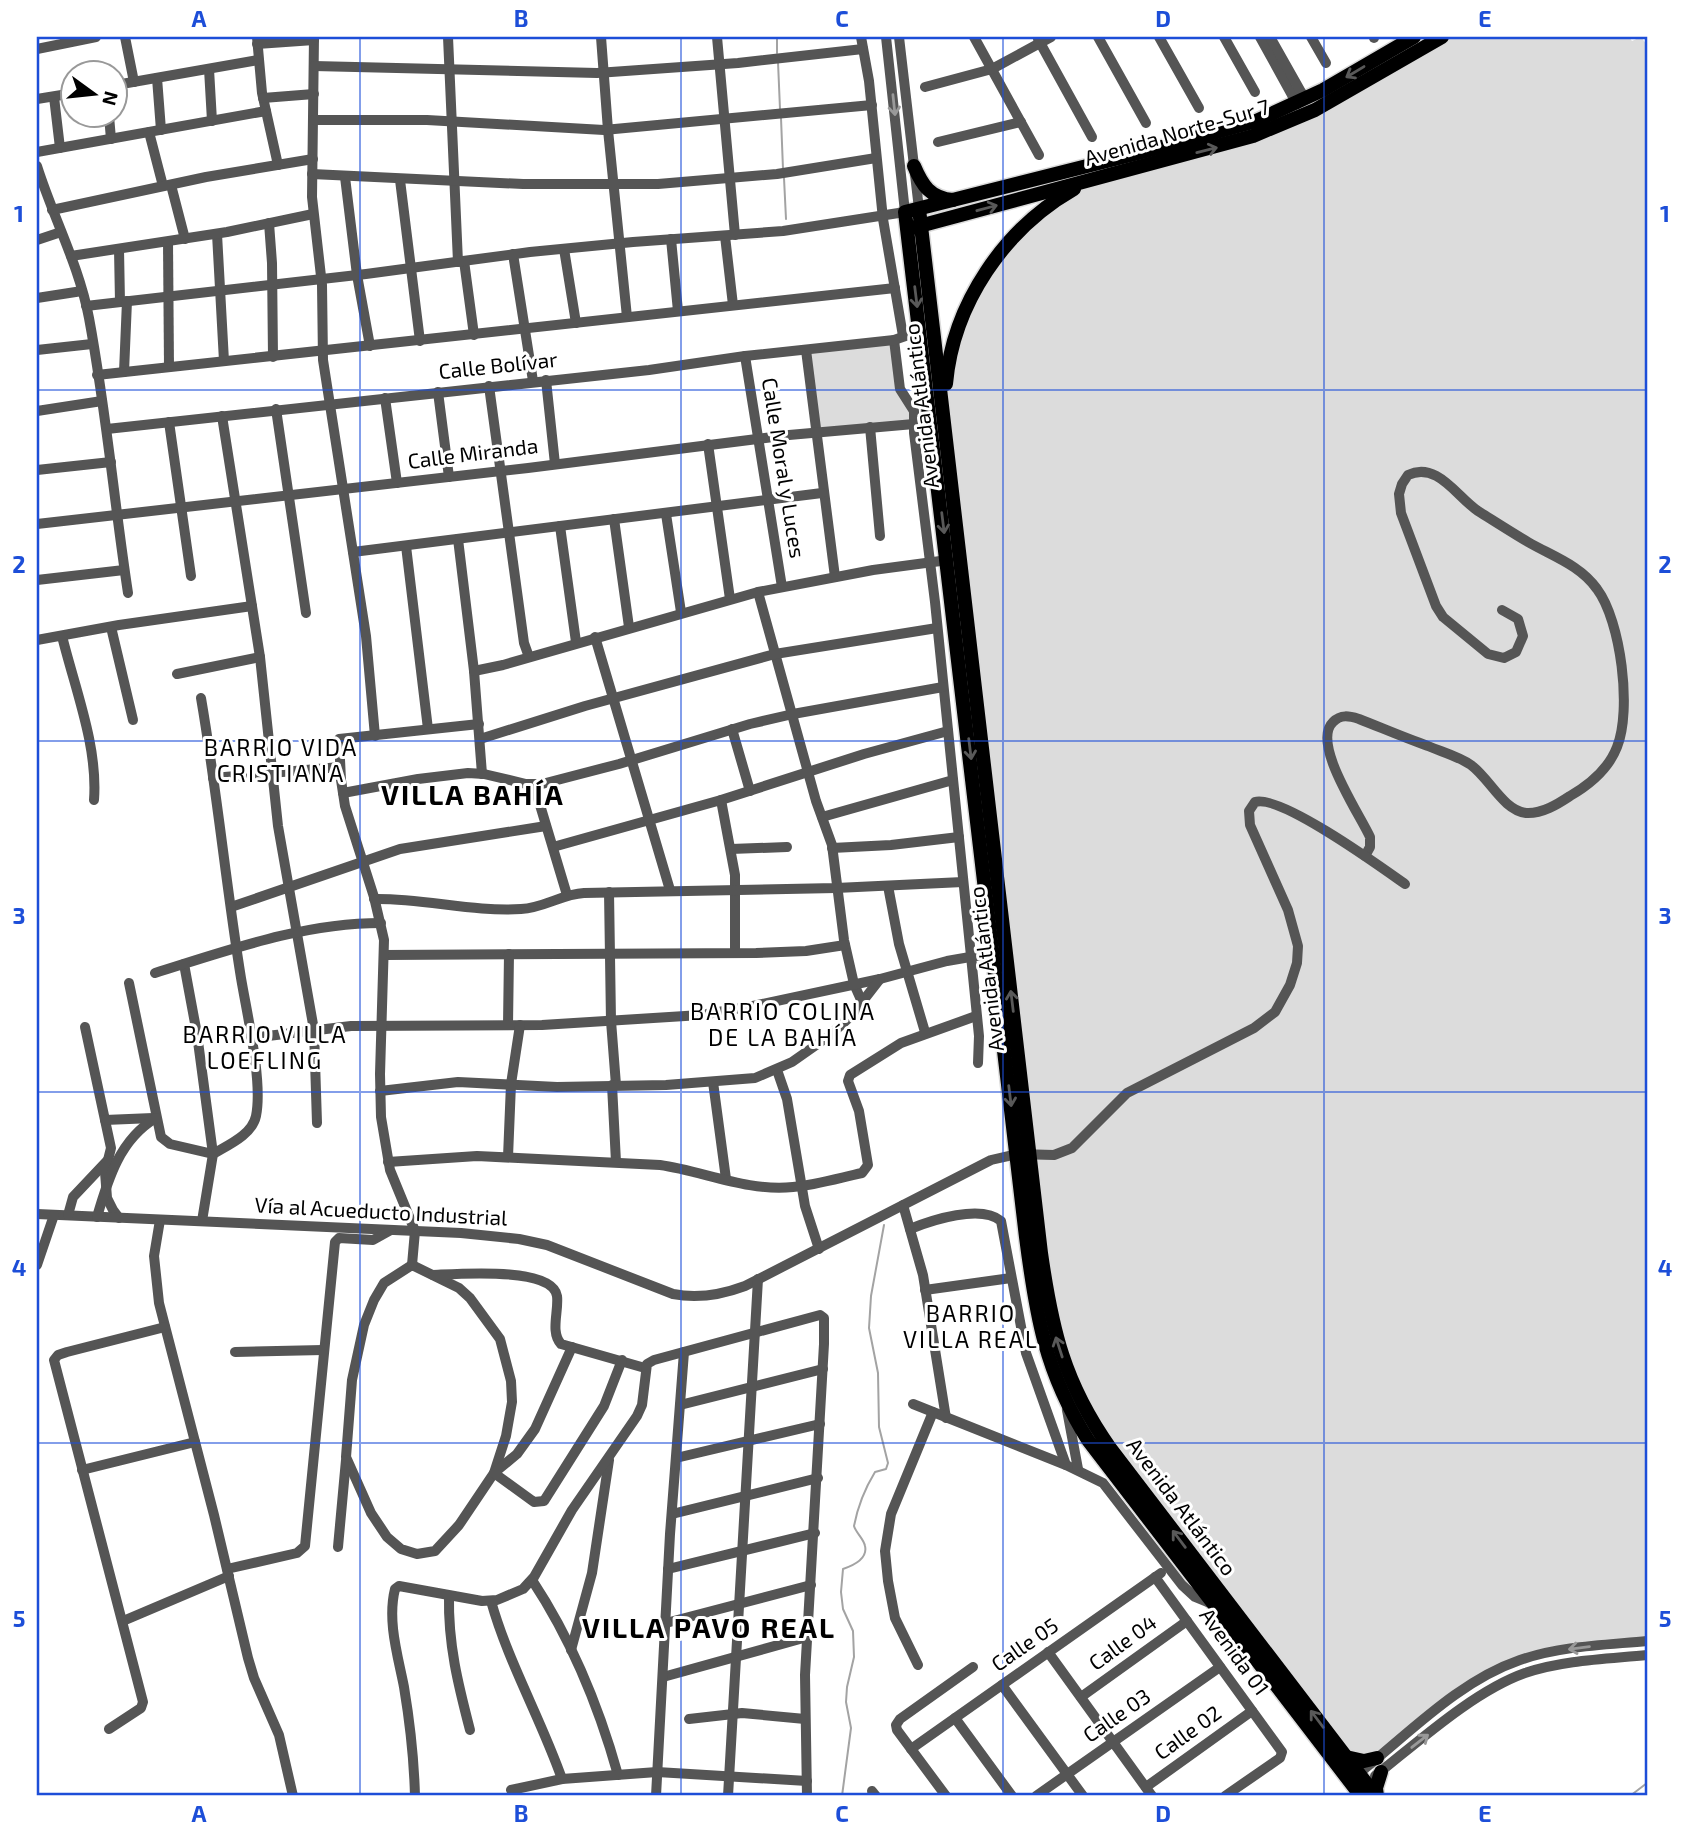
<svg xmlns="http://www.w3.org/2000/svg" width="1684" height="1833" viewBox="0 0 1684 1833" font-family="'Exo 2',sans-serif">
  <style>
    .green { fill: #dcdcdc }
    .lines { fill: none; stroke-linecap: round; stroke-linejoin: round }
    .stream { stroke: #a3a3a3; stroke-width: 2 }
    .major-casing { stroke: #dbdbdb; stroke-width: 17 }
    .minor { stroke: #555; stroke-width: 10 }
    .major { stroke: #000; stroke-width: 14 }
    .oneway { stroke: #595959 }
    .oneway2 { stroke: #999 }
    .grid { fill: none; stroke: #1d4ed8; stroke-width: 2; stroke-opacity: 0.55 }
    .labels { text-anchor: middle; stroke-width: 6; stroke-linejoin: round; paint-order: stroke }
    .street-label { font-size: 21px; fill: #000; stroke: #fff }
    .neighbourhood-label { font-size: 23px; letter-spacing: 2px; fill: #000; stroke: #fff }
    .district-label { font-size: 28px; font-weight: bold; letter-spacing: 2px; fill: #000; stroke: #fff }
    .neatline { fill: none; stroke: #1d4ed8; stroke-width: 2.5 }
    .grid-label { font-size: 23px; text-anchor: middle; font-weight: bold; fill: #1d4ed8 }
  </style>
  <rect width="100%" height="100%" fill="#fff"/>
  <g class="green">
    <polygon points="1442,37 1629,37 1632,41 1641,37 1647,45 1647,1641 1570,1649 1499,1669 1377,1758 1353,1760 1110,1448 1057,1344 944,417 950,360 989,267 1066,194 1253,136"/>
    <polygon points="894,340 896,361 914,424 815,432 806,350"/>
  </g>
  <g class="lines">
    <g class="stream">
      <polyline points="777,37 777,53"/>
      <polyline points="778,62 780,109"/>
      <polyline points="781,118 783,169"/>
      <polyline points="784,178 786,219"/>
      <path d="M842,1796L851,1728L846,1702L847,1687L854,1657L853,1631L843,1609L841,1592L843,1569C852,1566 868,1559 865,1546C864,1539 856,1533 854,1526C858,1505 864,1490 875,1472L886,1469L888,1463L879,1427L878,1373L869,1328L871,1296L884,1225"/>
      <polyline points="1630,1796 1647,1783"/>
    </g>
    <g class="major-casing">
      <g id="major">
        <path d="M914,166C922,185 930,198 953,200"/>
        <path d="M919,209L1041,1253C1052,1330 1064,1383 1110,1448L1376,1796"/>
        <polyline points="912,228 1253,136 1315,110 1442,37"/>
        <path d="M946,384C953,304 1004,229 1074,189"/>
        <polyline points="1346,1757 1364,1761 1377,1758"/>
        <path d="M1361,1796L1088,1440C1045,1372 1036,1315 1026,1237L905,212L1170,145L1256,121L1323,90L1414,37"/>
        <polyline points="1377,1796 1376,1788 1381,1772"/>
      </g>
    </g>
    <g class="minor">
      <polyline points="125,37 134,82"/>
      <polyline points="257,37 262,93 278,165"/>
      <polyline points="314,37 312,197 322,285 323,360 366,636 375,736"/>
      <polyline points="448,37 458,262"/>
      <polyline points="601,37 608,130 627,317"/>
      <polyline points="717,37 735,235"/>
      <polyline points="861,37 869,81 883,219 903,336"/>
      <polyline points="899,37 919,209"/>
      <polyline points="974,37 1039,155"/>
      <polyline points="1098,37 1146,123"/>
      <polyline points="1159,37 1199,108"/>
      <polyline points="1224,37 1255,92"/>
      <polyline points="1260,37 1297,104"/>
      <polyline points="1270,37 1305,99"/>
      <polyline points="1311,37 1326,63"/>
      <polyline points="1374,37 1374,38"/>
      <polyline points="1038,39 1092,137"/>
      <polyline points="257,44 314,40"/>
      <polyline points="37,49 96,37"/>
      <polyline points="314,66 597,73 738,63 863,49"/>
      <polyline points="209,69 212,121"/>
      <polyline points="157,78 161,130"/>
      <polyline points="116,85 258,60"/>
      <polyline points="925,87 992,69 1051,37"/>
      <polyline points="54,97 60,148"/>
      <polyline points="263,98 314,94"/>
      <polyline points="37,99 74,93"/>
      <polyline points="109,116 111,139"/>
      <polyline points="314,120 427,120 604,130 872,105"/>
      <polyline points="149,132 163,186"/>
      <polyline points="938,142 1021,122"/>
      <polyline points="37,152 266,111"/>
      <path d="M37,166C53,217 79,265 89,318C106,409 114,501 128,593"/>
      <polyline points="312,174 523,184 658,184 777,174 876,158"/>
      <polyline points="345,177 357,275 370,346"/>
      <polyline points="400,180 420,341"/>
      <polyline points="171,185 185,239"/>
      <polyline points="52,210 206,177 313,159"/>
      <polyline points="269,223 272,263 273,357"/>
      <polyline points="217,234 224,361"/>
      <polyline points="725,236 733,305"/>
      <polyline points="671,239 678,311"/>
      <polyline points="37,240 61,232"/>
      <polyline points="168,242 169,367"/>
      <polyline points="119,249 120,302"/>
      <polyline points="564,249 576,323"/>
      <polyline points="513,254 533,381"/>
      <polyline points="71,256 227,232 313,214"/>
      <polyline points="464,261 474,335"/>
      <polyline points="37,298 82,291"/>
      <polyline points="86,306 366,274 530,252 633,242 783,231 905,212 886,37"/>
      <polyline points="894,340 900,389 914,411 914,433 935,602 971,956 979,1036 978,1063"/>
      <polyline points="37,350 92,344"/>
      <polyline points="806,350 835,577"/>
      <polyline points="745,356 782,587"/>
      <polyline points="124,372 127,301"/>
      <polyline points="97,375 895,288"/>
      <polyline points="546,380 555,464"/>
      <polyline points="489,386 524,643 529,657"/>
      <polyline points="438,392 449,477"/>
      <polyline points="385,398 397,483"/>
      <polyline points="276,409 306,613"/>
      <polyline points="37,411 102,401"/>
      <polyline points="222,416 260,657 278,826 314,1030 317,1123"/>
      <polyline points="169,422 191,576"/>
      <polyline points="870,427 880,536"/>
      <polyline points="107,429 649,370 745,356 894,340 920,331"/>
      <polyline points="708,444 730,599"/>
      <polyline points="37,470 111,462"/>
      <polyline points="666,514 681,612"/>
      <polyline points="614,519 629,627"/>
      <polyline points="37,524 528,468 789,435 914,424"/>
      <polyline points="560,526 576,642"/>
      <polyline points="458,539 474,671 482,774"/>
      <polyline points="406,546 428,729"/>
      <polyline points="353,552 822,493"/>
      <polyline points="37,580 124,570"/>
      <polyline points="758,592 816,801 832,845 844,940 854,984 862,1002"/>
      <polyline points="111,627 133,720"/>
      <path d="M62,636C75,689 98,746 94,800"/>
      <polyline points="595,637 670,890"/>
      <polyline points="37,640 119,625 252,606"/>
      <polyline points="474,671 503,665 758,592 873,570 948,560"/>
      <polyline points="177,674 260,657"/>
      <polyline points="732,729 750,791"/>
      <polyline points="480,739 585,706 775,654 937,628"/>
      <polyline points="213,778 340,767"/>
      <polyline points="534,785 567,895"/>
      <polyline points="343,793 418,779 468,773 484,774 526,784 542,784 619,764 750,724 793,714 943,687"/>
      <polyline points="721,800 735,875 735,953"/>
      <polyline points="822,817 953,780"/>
      <polyline points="553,847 721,800 864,754 948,731"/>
      <polyline points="832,848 891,845 959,837"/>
      <polyline points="731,849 787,847"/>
      <path d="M1365,856L1370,847V837C1359,813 1311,743 1333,722C1341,714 1349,716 1359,719C1382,728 1405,738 1428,746C1442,752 1458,756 1471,765C1490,779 1503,810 1526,813C1542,814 1558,804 1570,796C1589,785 1609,768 1617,747C1632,710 1621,621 1597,589C1580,565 1552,556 1528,542C1511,532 1494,521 1478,511C1457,497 1437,461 1408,475L1402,484L1399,494L1401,513L1436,606L1443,617L1488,654L1504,658L1516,652L1523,636L1518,619L1502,610"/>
      <polyline points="888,886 899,944 925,1032"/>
      <polyline points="609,892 611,1021 616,1085"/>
      <path d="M374,899C423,898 472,912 521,909C544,908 562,894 584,893L836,888L963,882"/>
      <polyline points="231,907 400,849 546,826"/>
      <polyline points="384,955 756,953 806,951 845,945"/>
      <polyline points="184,964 197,1034 213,1154 202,1221"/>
      <path d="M155,973C229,950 303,923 381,923"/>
      <path d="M129,983L161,1137L170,1144L213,1154C228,1145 252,1135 256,1116C263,1082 247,1014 241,978C226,885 217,791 201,698"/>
      <polyline points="508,1025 509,954"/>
      <polyline points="85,1027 111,1148 105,1172 107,1198 113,1210 119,1218"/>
      <polyline points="251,1038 351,1026 542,1025 701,1015 753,1006 880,979 947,961 993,953"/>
      <polyline points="777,1070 787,1099 805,1206 819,1249"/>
      <polyline points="713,1082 726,1179"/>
      <polyline points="612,1085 616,1162"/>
      <polyline points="380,1091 458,1082 557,1087 666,1085 755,1078 792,1062 829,1036 852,1015 880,979"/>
      <polyline points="105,1120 153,1118"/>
      <polyline points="508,1157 511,1084 520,1025"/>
      <path d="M388,1162L477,1156L660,1165C703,1171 748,1192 793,1187C816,1185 839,1178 862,1173L868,1165L859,1111L848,1081L850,1075L901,1043L976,1016"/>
      <polyline points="903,1205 923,1275 946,1418"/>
      <path d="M37,1214L461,1233L519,1239L547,1245L673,1294C698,1299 721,1295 745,1286L991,1160L1017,1154L1054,1155L1072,1148L1127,1093L1254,1028L1275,1012L1290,985L1297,963L1298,946L1288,910L1250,825L1249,811L1255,802C1280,794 1381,867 1405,884"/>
      <polyline points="68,1215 73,1197 107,1161"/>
      <path d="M97,1217C108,1179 120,1139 156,1118"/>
      <polyline points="160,1220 154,1256 159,1303 214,1515 248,1658 254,1678 279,1735 293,1796"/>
      <path d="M910,1229C932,1220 981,1204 1001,1221L1026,1353L1066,1465"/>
      <polyline points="37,1265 54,1215"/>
      <polygon points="412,1265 459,1288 470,1298 500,1339 511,1381 512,1402 506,1436 494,1473 459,1525 435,1551 417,1554 401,1549 387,1537 371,1513 346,1457 352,1380 364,1325 374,1300 384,1283"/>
      <polyline points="412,1265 415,1231 390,1170 381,1117 380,1074 384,940 374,897 345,806 341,780 339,739 479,724"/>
      <path d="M433,1275C457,1274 552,1266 557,1296C559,1311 550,1332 561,1344L645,1368"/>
      <polyline points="925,1290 1011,1278"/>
      <polyline points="572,1347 535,1429 517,1454 494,1473 534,1502 544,1501 604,1406 622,1360"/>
      <polyline points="235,1352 323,1350"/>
      <polyline points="913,1404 1066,1465 1103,1483 1182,1585 1195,1597 1212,1604"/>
      <polyline points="680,1405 823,1369"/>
      <polyline points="1067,1410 1078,1469"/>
      <polyline points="676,1458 820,1424"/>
      <polyline points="82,1470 195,1442"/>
      <polyline points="672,1514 818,1478"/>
      <polyline points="338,1547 346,1460"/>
      <polyline points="227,1569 297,1553 305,1546 335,1242 339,1238 373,1240 391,1230"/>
      <polyline points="668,1569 815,1533"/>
      <polyline points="1155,1577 1282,1752 1280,1758 1225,1796"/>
      <path d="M532,1580C571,1639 599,1707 618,1775"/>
      <path d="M449,1596C448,1644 458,1684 470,1730"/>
      <path d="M491,1601C508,1662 541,1719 562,1779"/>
      <polyline points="123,1621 229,1576"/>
      <polyline points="666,1623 811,1585"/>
      <polyline points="571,1650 592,1573 609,1460"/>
      <polyline points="1048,1652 1152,1796"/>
      <polyline points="918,1665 895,1618 888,1581 885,1551 891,1514 933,1412"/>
      <polyline points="663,1677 807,1637"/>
      <polyline points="1002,1685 1083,1796"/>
      <polyline points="1081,1697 1187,1621"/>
      <polyline points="955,1718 1012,1796"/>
      <polyline points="689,1719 742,1713 805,1719"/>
      <polyline points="109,1729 141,1708 143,1702 54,1360 58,1355 67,1352 165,1327"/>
      <polyline points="911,1749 1161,1573"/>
      <path d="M1375,1776C1418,1742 1474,1691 1525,1673C1564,1660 1607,1659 1647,1655"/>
      <path d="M1354,1777C1406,1737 1456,1682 1520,1660C1560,1646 1605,1645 1647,1641"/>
      <polyline points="1146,1787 1252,1711"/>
      <polyline points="511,1790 562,1779 657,1772 807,1781"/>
      <polyline points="872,1791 876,1796"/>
      <path d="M415,1796C414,1759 410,1723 404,1687C398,1656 387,1621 395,1589L399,1586L482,1601L497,1600L523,1589L534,1577L572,1510L637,1416L642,1405L647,1364L654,1360L820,1315L824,1318V1344L805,1675L807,1796"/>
      <polyline points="656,1796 670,1534 684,1352"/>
      <polyline points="728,1796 758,1279"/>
      <polyline points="946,1796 897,1730 896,1725 900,1719 973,1667"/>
      <polyline points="1036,1796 1220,1667"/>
    </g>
    <use href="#major" class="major"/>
  </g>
  <defs><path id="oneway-shaft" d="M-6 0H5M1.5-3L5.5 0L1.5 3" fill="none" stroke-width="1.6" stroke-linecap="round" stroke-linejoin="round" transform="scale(1.75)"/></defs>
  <g class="oneway">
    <use href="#oneway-shaft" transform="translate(1355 72) rotate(149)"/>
    <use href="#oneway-shaft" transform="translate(1207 150) rotate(-14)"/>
    <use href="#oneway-shaft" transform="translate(987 208) rotate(-15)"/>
    <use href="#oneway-shaft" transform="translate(916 297) rotate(83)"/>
    <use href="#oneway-shaft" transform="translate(943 523) rotate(83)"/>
    <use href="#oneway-shaft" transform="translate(970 749) rotate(83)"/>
    <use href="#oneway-shaft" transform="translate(1012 1001) rotate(-97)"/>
    <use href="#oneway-shaft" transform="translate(1010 1096) rotate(83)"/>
    <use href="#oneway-shaft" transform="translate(1059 1347) rotate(-108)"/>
    <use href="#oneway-shaft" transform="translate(1179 1539) rotate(-127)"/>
    <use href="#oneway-shaft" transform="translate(1317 1719) rotate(-127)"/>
  </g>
  <g class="oneway2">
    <use href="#oneway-shaft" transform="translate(894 105) rotate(84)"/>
    <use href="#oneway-shaft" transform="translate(1579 1648) rotate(173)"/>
    <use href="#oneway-shaft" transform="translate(1420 1741) rotate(-38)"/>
  </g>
  <path class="grid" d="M360,37V1796M681,37V1796M1003,37V1796M1324,37V1796M37,390H1647M37,741H1647M37,1092H1647M37,1443H1647"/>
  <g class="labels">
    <g class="street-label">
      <text transform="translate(1177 133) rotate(-16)" y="7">Avenida Norte-Sur 7</text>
      <text transform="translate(498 366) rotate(-6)" y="7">Calle Bolívar</text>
      <text transform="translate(922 406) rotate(-97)" y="7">Avenida Atlántico</text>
      <text transform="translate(473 454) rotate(-7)" y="7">Calle Miranda</text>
      <text transform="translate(783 468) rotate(81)" y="7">Calle Moral y Luces</text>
      <text transform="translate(987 969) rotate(-97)" y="7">Avenida Atlántico</text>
      <text transform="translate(381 1212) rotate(3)" y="7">Vía al Acueducto Industrial</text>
      <text transform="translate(1181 1507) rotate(53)" y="7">Avenida Atlántico</text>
      <text transform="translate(1123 1643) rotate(-36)" y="7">Calle 04</text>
      <text transform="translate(1025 1645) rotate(-35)" y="7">Calle 05</text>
      <text transform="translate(1234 1652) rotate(54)" y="7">Avenida 01</text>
      <text transform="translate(1117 1716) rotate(-35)" y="7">Calle 03</text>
      <text transform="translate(1188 1733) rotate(-36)" y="7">Calle 02</text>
    </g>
    <g class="neighbourhood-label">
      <text x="281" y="756">BARRIO VIDA<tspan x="281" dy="26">CRISTIANA</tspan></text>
      <text x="783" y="1020">BARRIO COLINA<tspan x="783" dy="26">DE LA BAHÍA</tspan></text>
      <text x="265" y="1043">BARRIO VILLA<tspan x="265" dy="26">LOEFLING</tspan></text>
      <text x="971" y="1322">BARRIO<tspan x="971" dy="26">VILLA REAL</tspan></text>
    </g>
    <g class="district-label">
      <text x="473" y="805">VILLA BAHÍA</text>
      <text x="709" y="1638">VILLA PAVO REAL</text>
    </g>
  </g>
  <rect width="1684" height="1833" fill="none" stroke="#ffffff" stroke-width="77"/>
  <g transform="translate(94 94) rotate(105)"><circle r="33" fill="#ffffff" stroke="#999999" stroke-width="2"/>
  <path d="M0-5L12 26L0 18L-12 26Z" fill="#000000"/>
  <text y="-10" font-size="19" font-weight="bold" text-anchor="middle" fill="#000000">N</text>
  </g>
  <rect x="38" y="38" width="1608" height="1756" class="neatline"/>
  <g class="grid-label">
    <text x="199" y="27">A</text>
    <text x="521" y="27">B</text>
    <text x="842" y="27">C</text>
    <text x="1163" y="27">D</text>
    <text x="1485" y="27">E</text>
    <text x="19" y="222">1</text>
    <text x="1665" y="222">1</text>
    <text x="19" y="573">2</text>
    <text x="1665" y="573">2</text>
    <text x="19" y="924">3</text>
    <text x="1665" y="924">3</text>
    <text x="19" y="1276">4</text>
    <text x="1665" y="1276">4</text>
    <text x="19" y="1627">5</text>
    <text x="1665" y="1627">5</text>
    <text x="199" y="1822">A</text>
    <text x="521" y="1822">B</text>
    <text x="842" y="1822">C</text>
    <text x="1163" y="1822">D</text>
    <text x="1485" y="1822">E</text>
  </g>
</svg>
